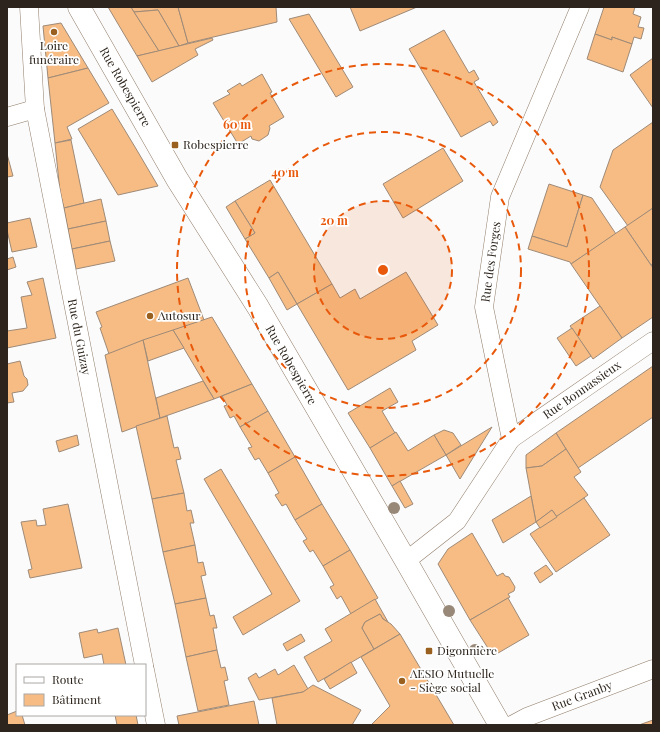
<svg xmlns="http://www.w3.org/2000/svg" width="660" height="732" viewBox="0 0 660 732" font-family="'Playfair Display',serif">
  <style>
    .building { fill: #f6bc84; stroke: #9f8a77 }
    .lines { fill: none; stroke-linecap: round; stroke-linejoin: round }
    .street-casing { stroke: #917d6a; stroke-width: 19 }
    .secondary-casing { stroke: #917d6a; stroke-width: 23 }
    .street { stroke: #fff; stroke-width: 18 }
    .secondary { stroke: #fff; stroke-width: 22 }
    .tree { fill: #988877 }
    .ring { fill: none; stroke: #e8590c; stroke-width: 2; stroke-dasharray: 7 5 }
    .poi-dot { fill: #9a601f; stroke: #fff; stroke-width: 1.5 }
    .labels { text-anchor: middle; stroke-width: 3.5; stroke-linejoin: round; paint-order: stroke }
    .poi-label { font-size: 12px; fill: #2d251d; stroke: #fff; text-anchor: start }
    .street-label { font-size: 12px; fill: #2d251d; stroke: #fff }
    .centre { fill: #e8590c; stroke: #fff; stroke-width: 2 }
    .ring-label { font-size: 12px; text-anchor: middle; font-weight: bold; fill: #e8590c; stroke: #fff; stroke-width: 3.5; stroke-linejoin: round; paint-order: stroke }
  </style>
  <rect width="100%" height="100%" fill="#fbfbfb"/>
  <g class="building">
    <polygon points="108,7 131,7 159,51 137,56"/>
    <polygon points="131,7 178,7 188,43 179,46 158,10 134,12"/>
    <polygon points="178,7 276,7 277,22 188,43"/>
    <polygon points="350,7 417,7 360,31"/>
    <polygon points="604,7 635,7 633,14 641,17 638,27 644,28 641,39 634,37 632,44 612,37 612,40 595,34"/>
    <polygon points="158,10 179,46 159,51 134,12"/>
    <polygon points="309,14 353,87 336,97 289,19"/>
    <polygon points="61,23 88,68 48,78 43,26"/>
    <polygon points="444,30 469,73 474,70 479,79 474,82 498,122 493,126 490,121 461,137 409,49"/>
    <polygon points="595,34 612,40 612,37 632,44 623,72 587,59"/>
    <polygon points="212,38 213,40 195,49 198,55 152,82 137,56"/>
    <polygon points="653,58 653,108 630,75"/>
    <polygon points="88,68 109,103 67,127 72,139 55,143 48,78"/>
    <polygon points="262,74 272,92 270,93 284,117 269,126 270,128 268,135 259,141 252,139 251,136 238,144 213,103 230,94 227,91 240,83 242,86"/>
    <polygon points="112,109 135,147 158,186 118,195 78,129"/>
    <polygon points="653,122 653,208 628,226 600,187 613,150"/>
    <polygon points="71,140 84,203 64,208 60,192 55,143"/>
    <polygon points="443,148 463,181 403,218 383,184"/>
    <polygon points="7,154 13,176 7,177"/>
    <polygon points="270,180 332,284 297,304 278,272 269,278 245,239 255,233 235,201"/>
    <polygon points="549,184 583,195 567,247 532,236"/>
    <polygon points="583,195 592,198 616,234 571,264 570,262 528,249 532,236 567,247"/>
    <polygon points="101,199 106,221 68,229 64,208"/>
    <polygon points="235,201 255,233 245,239 226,207"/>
    <polygon points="653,208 653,264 651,265 625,227"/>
    <polygon points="30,218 37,247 12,252 7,230 7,223"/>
    <polygon points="106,221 110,241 72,249 68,229"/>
    <polygon points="625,227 653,268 653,317 622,338 571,264"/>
    <polygon points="110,241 115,261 76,269 72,249"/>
    <polygon points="13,257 16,267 7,270 7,259"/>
    <polygon points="278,272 297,304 287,310 269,278"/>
    <polygon points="406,272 438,325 412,341 416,350 348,390 297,304 332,284 340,298 355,289 360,299"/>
    <polygon points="43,278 56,338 7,348 7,331 27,328 21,297 32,295 27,282"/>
    <polygon points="188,278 204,320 109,354 100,328 102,327 96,312"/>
    <polygon points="600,306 622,338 593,359 570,326"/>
    <polygon points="212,317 252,384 214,399 173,330"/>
    <polygon points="572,328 591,356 576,366 557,338"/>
    <polygon points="173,330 184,348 148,361 143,340"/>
    <polygon points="143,340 160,418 122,432 105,355"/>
    <polygon points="20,361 24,376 27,379 28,385 23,391 12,393 14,402 7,403 7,364"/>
    <polygon points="653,366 653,417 578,468 556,433"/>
    <polygon points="203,381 214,399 160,418 156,398"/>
    <polygon points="252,384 268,411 240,427 234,416 230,418 224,406 227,405 222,396"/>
    <polygon points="390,388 398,402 382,411 395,433 370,448 348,413"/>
    <polygon points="268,411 295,457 268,473 259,458 255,460 248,448 252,447 240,427"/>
    <polygon points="167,416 174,448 178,447 181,459 176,460 184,493 152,499 136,426"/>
    <polygon points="492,427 479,448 460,479 446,455"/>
    <polygon points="444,430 453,433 461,445 446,455 434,435"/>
    <polygon points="396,432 408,451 434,435 446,455 392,486 370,448"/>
    <polygon points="556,433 566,449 542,466 526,468 526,455"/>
    <polygon points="77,435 79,445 59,452 56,441"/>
    <polygon points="566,449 581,472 574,477 588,495 557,517 552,510 536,522 526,468 542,466"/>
    <polygon points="295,457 322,504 295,520 286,504 282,506 275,495 279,493 268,473"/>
    <polygon points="221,469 300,601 243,635 233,617 272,594 204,479"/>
    <polygon points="400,481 413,504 405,508 392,486"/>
    <polygon points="184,493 187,511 191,510 194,523 190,523 195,545 163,552 152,499"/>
    <polygon points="531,496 536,522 503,543 492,520"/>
    <polygon points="584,498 610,535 556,572 530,534"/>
    <polygon points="68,504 82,568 30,578 28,570 32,569 21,522 36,520 37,526 46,525 43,509"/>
    <polygon points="322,504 350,550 323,566 313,550 310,552 303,541 307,539 295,520"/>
    <polygon points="552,510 557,517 540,528 536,522"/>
    <polygon points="472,533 497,576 503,573 505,576 509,577 515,587 514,591 508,594 510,597 470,620 438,564 448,549"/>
    <polygon points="195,545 198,563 203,562 206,575 201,576 206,598 175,604 163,552"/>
    <polygon points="350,550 378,598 351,614 341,596 337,599 330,587 334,585 323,566"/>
    <polygon points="546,565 553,574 540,583 534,573"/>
    <polygon points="206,598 210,616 214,615 217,628 213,628 217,650 186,657 175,604"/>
    <polygon points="508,598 529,635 493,656 470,620"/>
    <polygon points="375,599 388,622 383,619 380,614 365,622 362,628 374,649 318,682 304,657 332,641 325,629"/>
    <polygon points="380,614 383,619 391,624 400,634 374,649 362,628 365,622"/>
    <polygon points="118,628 126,665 104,665 102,654 84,658 79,633 97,629 98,633"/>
    <polygon points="301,634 305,641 287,651 283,644"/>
    <polygon points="400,634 454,725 371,725 390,706 361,657"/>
    <polygon points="217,650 221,668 225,667 228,680 224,681 229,705 198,711 186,657"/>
    <polygon points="351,662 357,673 330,689 324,679"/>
    <polygon points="294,665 308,689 303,692 259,700 248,678 256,673 259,678 275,669 278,675"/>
    <polygon points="313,685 361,710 352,725 277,725 272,698 303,692"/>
    <polygon points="254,701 259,725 179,725 177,716"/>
    <polygon points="17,711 17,715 22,715 25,725 7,725 7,715"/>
    <polygon points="115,715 136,715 138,725 117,725"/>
    <polygon points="653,720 653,725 639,725"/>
  </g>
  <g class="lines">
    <g class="street-casing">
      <g id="street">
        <polyline points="29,7 35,109 144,665"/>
        <polyline points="7,117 35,109"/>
        <polyline points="511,439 653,341"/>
        <polyline points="406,561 457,521 511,439 484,307 500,197 580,7"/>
        <polyline points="145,670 156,725"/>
        <polyline points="512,725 527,717 653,669"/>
      </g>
    </g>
    <g class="secondary-casing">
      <polyline id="secondary" points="79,7 177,179 258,307 406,561 500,725"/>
    </g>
    <use href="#street" class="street"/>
    <use href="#secondary" class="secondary"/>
  </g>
  <g class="tree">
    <circle cx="394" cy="508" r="6"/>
    <circle cx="449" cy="611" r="6"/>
    <circle cx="475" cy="650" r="6"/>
  </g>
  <circle cx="383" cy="270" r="69" fill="#e8590c" fill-opacity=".12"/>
  <g class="ring">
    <circle cx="383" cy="270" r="69"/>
    <circle cx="383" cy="270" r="138"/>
    <circle cx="383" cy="270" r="206"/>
  </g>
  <g class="poi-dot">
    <circle cx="54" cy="32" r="4"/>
    <rect x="171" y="141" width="8" height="8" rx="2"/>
    <circle cx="150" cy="316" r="4"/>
    <rect x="425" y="647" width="8" height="8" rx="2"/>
    <circle cx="402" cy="681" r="4"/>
  </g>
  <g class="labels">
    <g class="poi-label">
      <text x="54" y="50" text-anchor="middle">Loire<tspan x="54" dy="14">funéraire</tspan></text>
      <text x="183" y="149">Robespierre</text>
      <text x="158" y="320">Autosur</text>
      <text x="437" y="655">Digonnière</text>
      <text x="410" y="678">AESIO Mutuelle<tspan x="410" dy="14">- Siège social</tspan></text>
    </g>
    <g class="street-label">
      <text transform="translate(125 87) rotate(60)" y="4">Rue Robespierre</text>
      <text transform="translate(491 262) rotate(-82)" y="4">Rue des Forges</text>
      <text transform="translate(79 337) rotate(79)" y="4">Rue du Guizay</text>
      <text transform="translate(291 365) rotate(60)" y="4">Rue Robespierre</text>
      <text transform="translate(582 390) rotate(-35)" y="4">Rue Bonnassieux</text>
      <text transform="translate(582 696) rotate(-21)" y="4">Rue Granby</text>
    </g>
  </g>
  <circle cx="383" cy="270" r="6" class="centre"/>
  <g class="ring-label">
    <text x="237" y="129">60 m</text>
    <text x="285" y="177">40 m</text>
    <text x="334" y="225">20 m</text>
  </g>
  <rect width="660" height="732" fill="none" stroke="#2d251d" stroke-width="16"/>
  <rect x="16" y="664" width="130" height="52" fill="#ffffff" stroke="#aba8a5"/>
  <rect x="24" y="677" width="20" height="6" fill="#ffffff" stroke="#aba8a5"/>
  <text x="52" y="684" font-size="12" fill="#2d251d">Route</text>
  <rect x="24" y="694" width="20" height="12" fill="#f6bc84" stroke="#aba8a5"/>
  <text x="52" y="704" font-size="12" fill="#2d251d">Bâtiment</text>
</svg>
